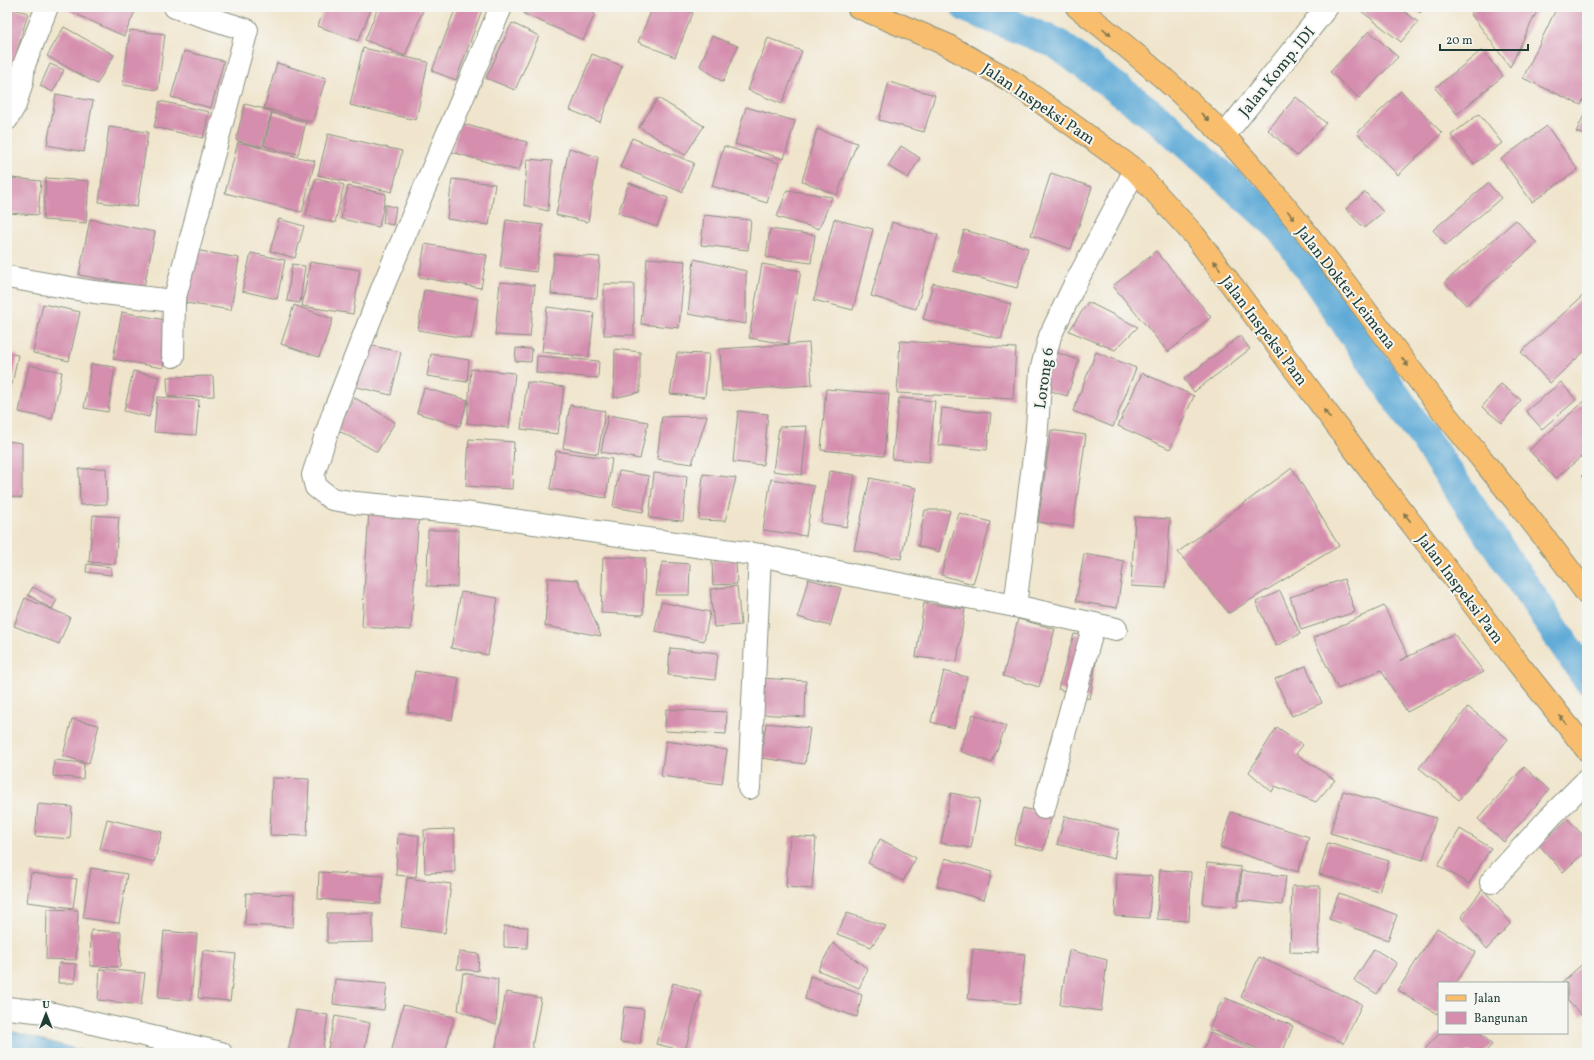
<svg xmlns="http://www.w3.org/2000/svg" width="1594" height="1060" viewBox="0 0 1594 1060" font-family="Vollkorn,serif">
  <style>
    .water { fill: #5faad7; stroke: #3f7486 }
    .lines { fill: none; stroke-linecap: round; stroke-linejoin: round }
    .canal { stroke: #5faad7; stroke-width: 31 }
    .building { fill: #d58eae }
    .street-casing { stroke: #889180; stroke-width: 24 }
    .primary-casing { stroke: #889180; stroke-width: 24 }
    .street { stroke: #fff; stroke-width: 22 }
    .primary { stroke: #f9be6d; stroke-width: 22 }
    .oneway { fill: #81774e }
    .labels { text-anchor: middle; stroke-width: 4; stroke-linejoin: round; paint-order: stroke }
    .street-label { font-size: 16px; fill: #1f3d34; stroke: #f6f6f2 }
  </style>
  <rect width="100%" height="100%" fill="#f6f6f2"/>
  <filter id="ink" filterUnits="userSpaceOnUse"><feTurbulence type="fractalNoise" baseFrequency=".025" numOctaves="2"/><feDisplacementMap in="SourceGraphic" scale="8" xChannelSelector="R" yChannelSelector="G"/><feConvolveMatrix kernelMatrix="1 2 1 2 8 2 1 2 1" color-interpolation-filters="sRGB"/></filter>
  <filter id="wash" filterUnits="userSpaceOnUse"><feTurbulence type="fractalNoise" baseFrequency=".012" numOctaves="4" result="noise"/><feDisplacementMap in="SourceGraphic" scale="16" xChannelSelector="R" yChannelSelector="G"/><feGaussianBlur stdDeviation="0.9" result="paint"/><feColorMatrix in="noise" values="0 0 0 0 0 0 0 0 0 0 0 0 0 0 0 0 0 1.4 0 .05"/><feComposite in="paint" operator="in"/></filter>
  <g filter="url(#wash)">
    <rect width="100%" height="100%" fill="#f0e5cc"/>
    <polygon class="water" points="7,1030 90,1053 7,1053"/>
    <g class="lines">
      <polyline class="canal" points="966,7 1056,43 1162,122 1283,230 1587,678"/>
    </g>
    <g id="blocks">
      <g class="building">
        <polygon points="7,7 28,13 14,62 7,61"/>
        <polygon points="60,7 137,7 124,36"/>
        <polygon points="325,7 372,7 358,41 318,26"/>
        <polygon points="378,7 417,7 423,10 405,56 365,40"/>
        <polygon points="456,7 483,7 456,80 432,71"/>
        <polygon points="528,7 579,7 595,14 583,40 524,14"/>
        <polygon points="653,7 677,7 693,13 675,57 638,42"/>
        <polygon points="1356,7 1399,7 1418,22 1401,42"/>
        <polygon points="1413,7 1426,7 1420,13"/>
        <polygon points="1475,7 1539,7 1510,67 1471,14"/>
        <polygon points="1557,7 1583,7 1587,9 1587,93 1581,105 1523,78"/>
        <polygon points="512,23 539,36 515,90 486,78"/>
        <polygon points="64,27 114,55 97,84 47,56"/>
        <polygon points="130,30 165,34 158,90 123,85"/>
        <polygon points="1369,31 1398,57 1359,98 1330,72"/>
        <polygon points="712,36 738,46 723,82 700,66"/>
        <polygon points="768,38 802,51 782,104 748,90"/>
        <polygon points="363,48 428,62 416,120 350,105"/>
        <polygon points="1482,50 1503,76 1457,114 1435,88"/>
        <polygon points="184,51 224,61 211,108 171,97"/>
        <polygon points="592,54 622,66 600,122 570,110"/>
        <polygon points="277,63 326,78 312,122 264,108"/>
        <polygon points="50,64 64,70 53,92 40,86"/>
        <polygon points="889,82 935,95 924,132 879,120"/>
        <polygon points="1401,91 1442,133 1398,175 1357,133"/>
        <polygon points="56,94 93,101 84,152 47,145"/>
        <polygon points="1296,97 1326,123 1297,156 1268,130"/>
        <polygon points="658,98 704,126 685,155 639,127"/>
        <polygon points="160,101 209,112 203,138 154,127"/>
        <polygon points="245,104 272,111 262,147 236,140"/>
        <polygon points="746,107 795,121 784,159 735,144"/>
        <polygon points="1587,109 1587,136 1576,132"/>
        <polygon points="272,113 306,122 298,154 264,146"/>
        <polygon points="1479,114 1502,143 1474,164 1451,135"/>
        <polygon points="460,123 527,142 519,171 452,152"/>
        <polygon points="1547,126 1578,170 1532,202 1501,159"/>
        <polygon points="109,127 148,132 137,207 99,202"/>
        <polygon points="817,129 857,143 837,195 802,181"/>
        <polygon points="328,134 402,151 392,192 318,175"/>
        <polygon points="632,138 694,163 682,192 620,167"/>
        <polygon points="238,142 315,161 302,212 225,193"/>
        <polygon points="724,146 779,163 767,203 712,186"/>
        <polygon points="901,146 920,158 908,178 888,166"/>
        <polygon points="569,148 598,157 588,222 556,215"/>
        <polygon points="527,159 552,161 548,211 524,205"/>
        <polygon points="1051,173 1092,187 1071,249 1031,235"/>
        <polygon points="12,178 41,181 38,215 9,213"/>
        <polygon points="46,178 89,181 86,223 43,220"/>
        <polygon points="316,178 344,185 335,223 306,215"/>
        <polygon points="452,179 495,184 489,225 447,219"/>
        <polygon points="629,183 668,198 657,227 618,213"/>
        <polygon points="1488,183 1501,198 1446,245 1433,230"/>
        <polygon points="348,186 386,194 379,227 341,219"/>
        <polygon points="787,190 832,197 819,229 777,217"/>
        <polygon points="1365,192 1383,212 1364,228 1346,209"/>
        <polygon points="385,205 396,207 393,225 383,223"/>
        <polygon points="704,215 751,220 748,250 701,245"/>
        <polygon points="90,219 155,232 144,287 79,275"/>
        <polygon points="279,219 304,226 295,258 270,251"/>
        <polygon points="834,219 873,229 853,310 814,300"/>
        <polygon points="506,220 543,225 536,272 500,267"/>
        <polygon points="1516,220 1537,243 1466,305 1445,282"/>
        <polygon points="892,222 938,235 916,309 871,296"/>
        <polygon points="770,229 815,235 811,263 766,257"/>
        <polygon points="964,230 1028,248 1017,288 953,271"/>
        <polygon points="425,244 487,255 481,288 419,277"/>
        <polygon points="195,250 239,258 231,310 186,303"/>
        <polygon points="1156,251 1211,317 1168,352 1113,286"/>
        <polygon points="251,253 285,260 277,299 242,291"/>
        <polygon points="554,254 600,257 597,298 551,294"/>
        <polygon points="647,258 685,261 679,328 641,324"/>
        <polygon points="694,259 746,271 746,324 688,314"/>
        <polygon points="310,262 360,270 353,314 302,306"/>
        <polygon points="292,264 305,266 300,303 287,301"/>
        <polygon points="762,264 801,271 788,344 749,338"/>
        <polygon points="500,282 535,285 530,337 495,335"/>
        <polygon points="933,283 1011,304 1001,339 923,319"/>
        <rect x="604" y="284" width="30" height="51"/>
        <polygon points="424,290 478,299 471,339 418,330"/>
        <polygon points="1587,292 1587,349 1550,383 1521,352"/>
        <polygon points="1088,302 1138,327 1115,350 1069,331"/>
        <polygon points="43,304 80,312 69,361 33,353"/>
        <polygon points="294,305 333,319 319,357 281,344"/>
        <polygon points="547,307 594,313 589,357 542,352"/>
        <polygon points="122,312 171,321 163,368 113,359"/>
        <polygon points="1240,336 1250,349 1194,392 1184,379"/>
        <polygon points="900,341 1016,348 1013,399 897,393"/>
        <polygon points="809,343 812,385 722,391 720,349"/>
        <polygon points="368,345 401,352 391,395 357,387"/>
        <polygon points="516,348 532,349 531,362 515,361"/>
        <polygon points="615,349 640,352 640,392 614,398"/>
        <polygon points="1055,352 1079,360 1067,396 1042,388"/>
        <polygon points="1096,352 1136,368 1113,427 1073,411"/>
        <polygon points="7,353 18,355 8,404 7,404"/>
        <polygon points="677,353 709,354 705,397 670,394"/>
        <polygon points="431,354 469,360 467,382 427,376"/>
        <polygon points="537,356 599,361 598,378 536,373"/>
        <polygon points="91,364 115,367 108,412 84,408"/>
        <polygon points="29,365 62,372 52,419 19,412"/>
        <polygon points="471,369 515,373 509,428 467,423"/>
        <polygon points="133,371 159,377 149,417 124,411"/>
        <polygon points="1142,373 1194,396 1170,449 1118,426"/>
        <polygon points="213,376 214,396 168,397 167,377"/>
        <polygon points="527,382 564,387 558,434 521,429"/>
        <polygon points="1561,382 1576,400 1542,429 1526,411"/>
        <polygon points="1501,384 1521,400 1502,423 1482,407"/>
        <polygon points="424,388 468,400 460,426 417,413"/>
        <polygon points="826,389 889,394 884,456 821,450"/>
        <polygon points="157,397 199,400 196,435 154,432"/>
        <polygon points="355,398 395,422 377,452 336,429"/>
        <polygon points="899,398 935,401 929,462 892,459"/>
        <polygon points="1587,399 1587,452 1555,479 1529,450"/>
        <polygon points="570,405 605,411 598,454 563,448"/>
        <polygon points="942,408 991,413 987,450 938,445"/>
        <polygon points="738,411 768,414 763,465 733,462"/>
        <polygon points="608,415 648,422 640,459 601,452"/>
        <polygon points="707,416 692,464 657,459 662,417"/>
        <polygon points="807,426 802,475 773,471 779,427"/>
        <polygon points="1051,430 1086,435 1073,527 1038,522"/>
        <polygon points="469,439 514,442 512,489 466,486"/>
        <polygon points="7,441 22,443 22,498 7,496"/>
        <polygon points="556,451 612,459 606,498 550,489"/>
        <polygon points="106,468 107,504 80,505 79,469"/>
        <polygon points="1292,468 1339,546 1229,613 1178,552"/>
        <polygon points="619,471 649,476 643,512 613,507"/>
        <polygon points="829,471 855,475 847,527 821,523"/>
        <polygon points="1587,472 1587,482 1582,476"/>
        <polygon points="654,473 687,476 683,521 649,518"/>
        <polygon points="703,474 736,478 725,521 699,520"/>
        <polygon points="870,478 916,488 901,559 854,550"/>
        <polygon points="771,479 814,486 806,536 763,530"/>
        <polygon points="369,509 419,512 411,630 362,627"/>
        <polygon points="925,510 950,510 939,552 918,546"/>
        <polygon points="959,513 991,522 973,584 941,575"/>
        <polygon points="93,515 119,517 115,564 89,562"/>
        <polygon points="1135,517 1170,519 1166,588 1131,586"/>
        <polygon points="428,530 458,530 457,587 427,586"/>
        <polygon points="1084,554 1124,561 1117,608 1076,601"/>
        <polygon points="603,557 645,558 643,615 601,613"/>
        <polygon points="736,560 737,584 713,585 712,561"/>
        <polygon points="662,562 690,564 689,595 656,595"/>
        <polygon points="87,564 111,567 111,575 86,572"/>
        <polygon points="548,578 578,580 601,636 545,626"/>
        <polygon points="808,579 841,588 830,626 798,617"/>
        <polygon points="1344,579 1355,612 1301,630 1290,597"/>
        <polygon points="737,586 741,625 714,627 710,589"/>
        <polygon points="33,587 57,600 52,609 28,595"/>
        <polygon points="1280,591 1300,634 1276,646 1256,602"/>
        <polygon points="461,592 498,598 488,655 451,648"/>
        <polygon points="25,598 70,617 59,644 14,626"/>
        <polygon points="661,602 710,612 704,641 655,631"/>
        <polygon points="924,603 965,609 957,662 916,657"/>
        <polygon points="1384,606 1408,656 1399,661 1454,634 1484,672 1407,712 1381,670 1338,689 1313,638"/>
        <polygon points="1018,619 1055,629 1039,687 1003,676"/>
        <polygon points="1074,634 1100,637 1090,699 1058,689"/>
        <polygon points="670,648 718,653 715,680 668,675"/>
        <polygon points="1306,666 1322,703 1292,716 1275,679"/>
        <polygon points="415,671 459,678 452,720 408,712"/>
        <polygon points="944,671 967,677 954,728 931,722"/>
        <polygon points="761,678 806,681 805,717 759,714"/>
        <polygon points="1468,707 1508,739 1459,800 1419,768"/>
        <polygon points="666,709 727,712 726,734 665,731"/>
        <polygon points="973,714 1006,726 992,763 960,751"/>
        <polygon points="72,719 99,725 89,763 63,756"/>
        <polygon points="766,723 810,728 805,764 761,758"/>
        <polygon points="1277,727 1303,745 1296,754 1335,780 1316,802 1275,786 1272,792 1249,772"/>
        <polygon points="666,741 727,750 722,784 661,776"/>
        <polygon points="54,760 84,763 83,779 53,776"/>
        <polygon points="1524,767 1549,790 1504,842 1478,819"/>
        <polygon points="272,778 309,779 307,836 270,835"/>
        <polygon points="1343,791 1436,818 1423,860 1330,833"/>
        <polygon points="951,793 980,799 971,848 941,843"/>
        <polygon points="38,804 72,807 70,839 35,836"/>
        <polygon points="1023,808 1052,815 1043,851 1014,844"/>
        <polygon points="1231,812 1309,837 1298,872 1220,847"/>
        <polygon points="1065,816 1119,830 1114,859 1057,844"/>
        <polygon points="107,819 162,832 154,862 100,849"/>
        <polygon points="1568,819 1587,840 1587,850 1563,872 1539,845"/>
        <polygon points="454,829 455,872 425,873 424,830"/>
        <polygon points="1460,829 1491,848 1469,884 1438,865"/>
        <polygon points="398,834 419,835 416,877 396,875"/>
        <polygon points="790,836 816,838 812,889 786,887"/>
        <polygon points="880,839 916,858 903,881 868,863"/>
        <polygon points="1328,843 1389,861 1379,892 1319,874"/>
        <polygon points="945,858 992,872 984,900 937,886"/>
        <polygon points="1207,863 1241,867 1237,907 1203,904"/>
        <polygon points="91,868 127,874 119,923 83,918"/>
        <polygon points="1160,870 1191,872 1189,921 1157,919"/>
        <polygon points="1242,871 1286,876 1282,905 1239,900"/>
        <polygon points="319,872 383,876 381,904 318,899"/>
        <polygon points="31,873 77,879 73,908 27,902"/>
        <polygon points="1117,874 1152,876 1149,918 1115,916"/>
        <polygon points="407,878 451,884 445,933 401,927"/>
        <polygon points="1292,886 1320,886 1318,953 1290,952"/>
        <polygon points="1483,889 1511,923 1487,949 1461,917"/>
        <polygon points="246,893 294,895 293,927 245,925"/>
        <polygon points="1339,893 1397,915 1388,940 1329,919"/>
        <polygon points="47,909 78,910 76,960 46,959"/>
        <polygon points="327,913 373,913 373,942 327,943"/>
        <polygon points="847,913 886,926 871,947 837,934"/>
        <polygon points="504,926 528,927 527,948 504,947"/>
        <polygon points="1437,928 1476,952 1456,983 1439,983 1439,1011 1437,1014 1398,990"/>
        <polygon points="91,930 121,932 120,967 90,966"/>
        <polygon points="164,931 197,934 191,1000 158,998"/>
        <polygon points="833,943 868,969 859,988 818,970"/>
        <polygon points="973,949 1025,954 1020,1004 968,999"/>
        <polygon points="1374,949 1397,963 1377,994 1354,980"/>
        <polygon points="203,950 236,954 230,1001 198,998"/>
        <polygon points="1069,950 1107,960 1101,1011 1060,1005"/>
        <polygon points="459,952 479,954 478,971 457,969"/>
        <polygon points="1259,957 1362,1004 1344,1043 1241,997"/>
        <polygon points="1587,960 1587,1011 1582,1016 1567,1000 1567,983 1561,983"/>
        <polygon points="59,963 76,964 75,983 58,983"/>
        <polygon points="100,969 145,973 141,1005 98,1000"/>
        <polygon points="463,973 498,979 496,1025 458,1010"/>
        <polygon points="810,976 862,995 857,1017 805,999"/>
        <polygon points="335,979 387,984 384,1010 333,1004"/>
        <polygon points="673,983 701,991 685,1051 656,1044"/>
        <polygon points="506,992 541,998 531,1053 495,1053"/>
        <polygon points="1223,997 1293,1026 1282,1053 1267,1053 1209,1029"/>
        <polygon points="403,1005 454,1017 445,1053 391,1053"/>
        <polygon points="624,1007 644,1009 640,1044 620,1042"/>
        <polygon points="296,1010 328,1015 322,1053 288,1053"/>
        <polygon points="335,1016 370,1023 364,1053 327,1053"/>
        <polygon points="1210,1033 1254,1050 1253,1053 1203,1053"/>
        <polygon points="1440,1033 1481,1033 1492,1045 1484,1053 1429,1053 1425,1049"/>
      </g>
    </g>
  </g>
  <g filter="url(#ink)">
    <use href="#blocks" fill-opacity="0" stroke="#889180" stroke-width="1"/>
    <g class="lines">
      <g class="street-casing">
        <g id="street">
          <polyline points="501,7 384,284 333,414 313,475 316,487 332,499 356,503 464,513 760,555 852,575 1015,606 1116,629"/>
          <polyline points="7,119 15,105 22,82 24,65 47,7"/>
          <polyline points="1224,136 1327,7"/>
          <polyline points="7,277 94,292 174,301"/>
          <polyline points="173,356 174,301 247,30 175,7"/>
          <polyline points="1015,606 1036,441 1041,371 1050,336 1073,288 1135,170"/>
          <polyline points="749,788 760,555"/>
          <polyline points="1044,808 1094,624"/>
          <polyline points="1491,882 1550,817 1587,780"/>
          <polyline points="7,1008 45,1012 221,1053"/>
        </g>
      </g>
      <g class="primary-casing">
        <g id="primary">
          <polyline points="858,7 945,44 1013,82 1135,170 1195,236 1366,465 1443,564 1517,662 1587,750"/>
          <path d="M1077,7C1127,46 1181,90 1224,136C1296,213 1356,299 1420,382C1475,453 1535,521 1587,594"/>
        </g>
      </g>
      <use href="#street" class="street"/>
      <use href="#primary" class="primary"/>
    </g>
    <defs><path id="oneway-solid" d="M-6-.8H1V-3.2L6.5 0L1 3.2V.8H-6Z"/></defs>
    <g class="oneway">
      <use href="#oneway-solid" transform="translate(1107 32) rotate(40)"/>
      <use href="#oneway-solid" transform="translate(1205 117) rotate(44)"/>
      <use href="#oneway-solid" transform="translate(1291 215) rotate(50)"/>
      <use href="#oneway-solid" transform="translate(1217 265) rotate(-126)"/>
      <use href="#oneway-solid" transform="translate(1405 362) rotate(53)"/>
      <use href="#oneway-solid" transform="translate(1327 414) rotate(-127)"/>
      <use href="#oneway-solid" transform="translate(1407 517) rotate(-128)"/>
      <use href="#oneway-solid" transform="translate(1563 720) rotate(-128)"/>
    </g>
  </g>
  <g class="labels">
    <g class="street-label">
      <text transform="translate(1276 71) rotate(-51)" y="6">Jalan Komp. IDI</text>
      <text transform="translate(1039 103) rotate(34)" y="6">Jalan Inspeksi Pam</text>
      <text transform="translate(1347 287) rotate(52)" y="6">Jalan Dokter Leimena</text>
      <text transform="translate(1265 330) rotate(53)" y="6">Jalan Inspeksi Pam</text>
      <text transform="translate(1043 378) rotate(-82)" y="6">Lorong 6</text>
      <text transform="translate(1461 588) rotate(53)" y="6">Jalan Inspeksi Pam</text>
    </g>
  </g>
  <rect width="1594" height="1060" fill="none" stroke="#f6f6f2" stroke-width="24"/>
  <rect x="1438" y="982" width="130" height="52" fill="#f6f6f2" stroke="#a0aca6"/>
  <rect x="1446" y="995" width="20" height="6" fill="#f9be6d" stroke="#a0aca6"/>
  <text x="1474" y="1002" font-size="12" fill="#1f3d34">Jalan</text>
  <rect x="1446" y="1012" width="20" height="12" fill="#d58eae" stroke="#a0aca6"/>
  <text x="1474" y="1022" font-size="12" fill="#1f3d34">Bangunan</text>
  <g transform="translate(46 1014)" stroke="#f6f6f2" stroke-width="3" paint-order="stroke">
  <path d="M0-3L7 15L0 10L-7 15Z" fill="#1f3d34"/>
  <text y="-6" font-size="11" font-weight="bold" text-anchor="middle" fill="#1f3d34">U</text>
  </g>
  <path d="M1440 44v6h88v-6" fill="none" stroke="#1f3d34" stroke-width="2"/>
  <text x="1446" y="44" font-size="12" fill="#1f3d34" stroke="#f6f6f2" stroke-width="3" paint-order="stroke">20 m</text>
</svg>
